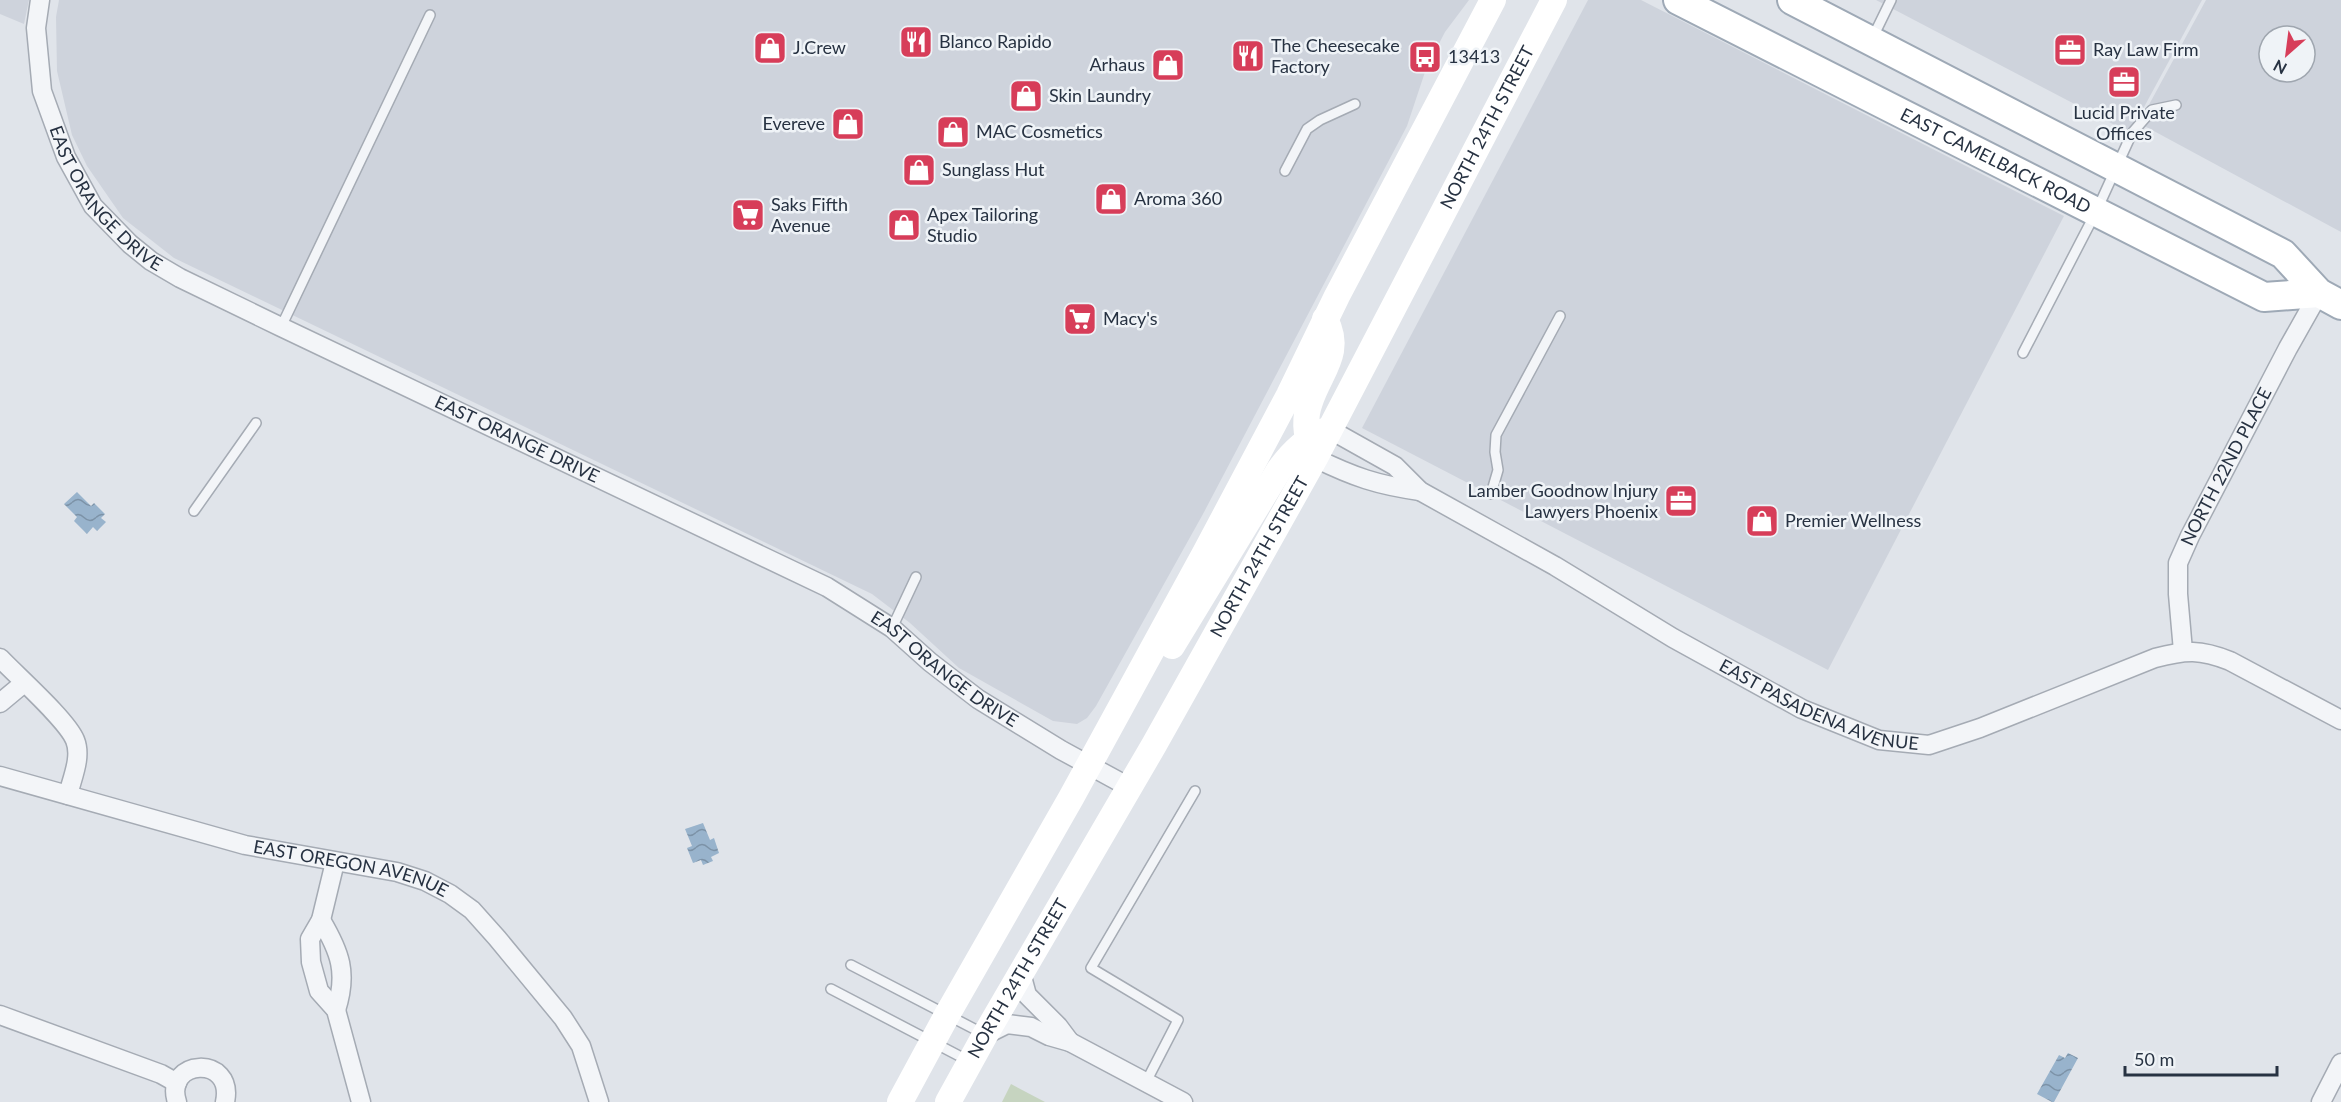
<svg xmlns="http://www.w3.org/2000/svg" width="2341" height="1102" viewBox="0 0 2341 1102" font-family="Lato,sans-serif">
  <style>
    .built { fill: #ced3dc; fill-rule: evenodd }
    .park { fill: #c6d4c0 }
    .water { fill: url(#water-waves) }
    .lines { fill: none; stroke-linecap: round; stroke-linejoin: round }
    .service-casing { stroke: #a5abb4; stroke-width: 12 }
    .minor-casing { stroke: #a5abb4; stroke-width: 21 }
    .primary-casing { stroke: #9ea9b6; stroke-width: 32 }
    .service { stroke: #f3f5f8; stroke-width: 9 }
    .minor { stroke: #f3f5f8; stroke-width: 18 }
    .secondary { stroke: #fff; stroke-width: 26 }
    .primary { stroke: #fff; stroke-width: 28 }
    .labels { text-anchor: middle; stroke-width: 5; stroke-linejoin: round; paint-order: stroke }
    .poi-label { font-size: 18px; fill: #273242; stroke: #eff3f7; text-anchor: start }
    .street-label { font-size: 18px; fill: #273242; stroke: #eff3f7 }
  </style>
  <defs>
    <pattern id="water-waves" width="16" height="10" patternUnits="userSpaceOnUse" patternTransform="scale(1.5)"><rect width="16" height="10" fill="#98b3cc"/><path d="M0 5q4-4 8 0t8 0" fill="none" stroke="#7c92a7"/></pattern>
  </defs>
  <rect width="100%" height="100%" fill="#e0e4ea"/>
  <g class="built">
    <polygon points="0,0 29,0 24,24 0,14"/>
    <polygon points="59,0 1469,0 1445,32 1426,69 1407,126 1203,514 1096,706 1087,718 1077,724 1053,721 959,668 910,623 872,594 174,258 123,218 87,166 72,135 57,71 56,17"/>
    <polygon points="1588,0 1641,0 2064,216 1828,670 1362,428"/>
    <polygon points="1876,0 2202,0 2130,133"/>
    <path d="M2206,0H2341V232L2139,123ZM2269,36H2305V72H2269Z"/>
  </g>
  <polygon class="park" points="1011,1084 1045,1102 1002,1102"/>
  <g class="water">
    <polygon points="77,492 91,506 94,503 105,514 101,518 106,522 97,531 93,527 87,534 74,521 77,517 64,504"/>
    <polygon points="703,823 710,840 714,838 719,853 711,857 713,861 703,865 701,860 693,863 687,848 692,846 685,829"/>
    <polygon points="2068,1053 2078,1058 2054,1102 2052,1102 2037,1094 2059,1055 2065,1058"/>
  </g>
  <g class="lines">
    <g class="service-casing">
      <g id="service">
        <polyline points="1872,39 1891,0"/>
        <polyline points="1285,171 1307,129 1320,120 1355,104"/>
        <polyline points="281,327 430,15"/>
        <polyline points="2023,353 2096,212 2132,133 2152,110 2176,105"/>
        <polyline points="1491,494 1498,470 1495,452 1496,435 1560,316"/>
        <polyline points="194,511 256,423"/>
        <polyline points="892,628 916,577"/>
        <polyline points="851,965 984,1034"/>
        <polyline points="831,989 967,1060"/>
        <polyline points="1146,1082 1178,1020 1091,968 1195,791"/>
      </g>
    </g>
    <g class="minor-casing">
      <g id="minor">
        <path id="s1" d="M40,0L36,28L42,91L66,157L93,206L130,244L151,261L180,278L281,327L827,587L892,628L930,662L978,699L1061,750L1129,787"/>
        <path id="s2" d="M1329,429L1395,466L1420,491L1555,566L1673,638L1802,709L1879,740L1929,745L1980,728L2155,658C2186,650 2200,649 2230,661L2341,720"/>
        <path d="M1315,458C1354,477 1377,485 1420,491"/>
        <path id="s3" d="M2183,651L2178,594V563L2190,536L2288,348L2319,293"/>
        <path d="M0,658C17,676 67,720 75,740C82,757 72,778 68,795"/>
        <polyline points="0,703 24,683"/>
        <path id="s4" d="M0,776L245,845L397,872L425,881L450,894L472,910L497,938L563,1018L581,1046L599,1102"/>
        <polyline points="335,862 321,920 310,939 311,962 319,991 336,1010 361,1102"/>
        <path d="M321,920C340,952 348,973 336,1010"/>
        <polyline points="1021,973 1027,995 1058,1026 1070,1042"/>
        <polyline points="0,1015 161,1074 177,1083"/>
        <polyline points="985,1035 1007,1024 1031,1027 1049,1036 1070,1042 1183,1102"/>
        <path d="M177,1102C163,1059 235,1054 225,1102"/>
        <polyline points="2321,1102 2341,1063"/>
      </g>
    </g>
    <g class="primary-casing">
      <g id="primary">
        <path id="s6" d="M1678,0L2264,297L2319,293"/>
        <polyline points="1792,0 2283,254 2319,293 2341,305"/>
      </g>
    </g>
    <use href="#service" class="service"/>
    <use href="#minor" class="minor"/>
    <g class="secondary">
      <path d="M1312,452C1306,436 1304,418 1310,402C1320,371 1343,353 1325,319"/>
      <path d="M1172,646L1279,470C1293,451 1307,438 1329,429"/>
      <polyline points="900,1102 947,1015 1071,798 1205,553 1289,395 1337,296 1493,0"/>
      <path id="s5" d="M948,1102L985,1035L1154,745L1315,458L1554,0"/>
    </g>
    <use href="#primary" class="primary"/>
  </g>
  <defs>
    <g id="restaurant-square" transform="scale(1.725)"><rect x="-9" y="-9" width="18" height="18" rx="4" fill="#d73d59" stroke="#eff3f7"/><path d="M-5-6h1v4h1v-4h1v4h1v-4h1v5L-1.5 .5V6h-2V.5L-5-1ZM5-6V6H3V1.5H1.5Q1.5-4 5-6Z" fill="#fff"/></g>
    <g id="shop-square" transform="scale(1.725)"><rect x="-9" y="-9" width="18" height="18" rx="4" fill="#d73d59" stroke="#eff3f7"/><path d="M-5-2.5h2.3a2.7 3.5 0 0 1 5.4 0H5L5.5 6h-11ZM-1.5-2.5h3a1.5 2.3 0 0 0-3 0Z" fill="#fff"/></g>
    <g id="office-square" transform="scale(1.725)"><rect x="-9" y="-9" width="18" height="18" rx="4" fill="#d73d59" stroke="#eff3f7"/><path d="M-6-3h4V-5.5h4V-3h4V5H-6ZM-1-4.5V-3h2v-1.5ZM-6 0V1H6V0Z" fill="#fff"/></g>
    <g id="bus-square" transform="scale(1.725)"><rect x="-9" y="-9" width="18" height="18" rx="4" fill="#d73d59" stroke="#eff3f7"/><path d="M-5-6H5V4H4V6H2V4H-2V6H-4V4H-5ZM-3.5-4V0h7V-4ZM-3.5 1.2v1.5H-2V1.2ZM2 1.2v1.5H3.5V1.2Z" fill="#fff"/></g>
    <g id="supermarket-square" transform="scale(1.725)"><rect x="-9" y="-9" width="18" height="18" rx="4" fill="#d73d59" stroke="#eff3f7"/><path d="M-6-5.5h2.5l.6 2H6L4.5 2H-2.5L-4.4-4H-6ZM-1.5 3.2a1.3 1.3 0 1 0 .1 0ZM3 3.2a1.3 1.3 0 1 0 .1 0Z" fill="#fff"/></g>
  </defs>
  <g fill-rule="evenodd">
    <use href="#restaurant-square" x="916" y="42"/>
    <use href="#shop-square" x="770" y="48"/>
    <use href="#office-square" x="2070" y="50"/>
    <use href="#restaurant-square" x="1248" y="56"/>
    <use href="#bus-square" x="1425" y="57"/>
    <use href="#shop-square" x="1168" y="65"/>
    <use href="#office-square" x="2124" y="82"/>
    <use href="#shop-square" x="1026" y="96"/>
    <use href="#shop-square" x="848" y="124"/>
    <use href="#shop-square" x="953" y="132"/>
    <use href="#shop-square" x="919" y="170"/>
    <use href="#shop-square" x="1111" y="199"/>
    <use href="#supermarket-square" x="748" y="215"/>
    <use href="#shop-square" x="904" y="225"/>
    <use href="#supermarket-square" x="1080" y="319"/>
    <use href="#office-square" x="1681" y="501"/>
    <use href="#shop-square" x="1762" y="521"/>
  </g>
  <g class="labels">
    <g class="poi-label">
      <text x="939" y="48">Blanco Rapido</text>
      <text x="1271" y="52">The Cheesecake<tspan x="1271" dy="21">Factory</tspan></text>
      <text x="793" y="54">J.Crew</text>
      <text x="2093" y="56">Ray Law Firm</text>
      <text x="1448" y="63">13413</text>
      <text x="1145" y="71" text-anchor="end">Arhaus</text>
      <text x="1049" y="102">Skin Laundry</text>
      <text x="2124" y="119" text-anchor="middle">Lucid Private<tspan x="2124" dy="21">Offices</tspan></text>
      <text x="825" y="130" text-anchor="end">Evereve</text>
      <text x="976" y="138">MAC Cosmetics</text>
      <text x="942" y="176">Sunglass Hut</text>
      <text x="1134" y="205">Aroma 360</text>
      <text x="771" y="211">Saks Fifth<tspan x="771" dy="21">Avenue</tspan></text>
      <text x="927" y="221">Apex Tailoring<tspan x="927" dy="21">Studio</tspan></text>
      <text x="1103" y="325">Macy's</text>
      <text x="1658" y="497" text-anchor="end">Lamber Goodnow Injury<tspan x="1658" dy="21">Lawyers Phoenix</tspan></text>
      <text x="1785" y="527">Premier Wellness</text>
    </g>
    <g class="street-label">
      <text dy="6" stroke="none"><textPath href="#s5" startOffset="1114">NORTH 24TH STREET</textPath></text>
      <text dy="6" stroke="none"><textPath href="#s6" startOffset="356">EAST CAMELBACK ROAD</textPath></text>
      <text dy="6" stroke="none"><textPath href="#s1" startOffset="219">EAST ORANGE DRIVE</textPath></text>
      <text dy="6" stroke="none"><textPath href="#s1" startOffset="705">EAST ORANGE DRIVE</textPath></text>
      <text dy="6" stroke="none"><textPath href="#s3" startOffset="196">NORTH 22ND PLACE</textPath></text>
      <text dy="6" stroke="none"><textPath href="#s5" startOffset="628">NORTH 24TH STREET</textPath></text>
      <text dy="6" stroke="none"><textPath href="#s1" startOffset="1192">EAST ORANGE DRIVE</textPath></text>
      <text dy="6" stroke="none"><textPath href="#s2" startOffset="566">EAST PASADENA AVENUE</textPath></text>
      <text dy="6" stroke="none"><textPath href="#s4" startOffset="363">EAST OREGON AVENUE</textPath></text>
      <text dy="6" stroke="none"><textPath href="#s5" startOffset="142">NORTH 24TH STREET</textPath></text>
    </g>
  </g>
  <g transform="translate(2287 54) rotate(208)"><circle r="28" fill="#eff3f7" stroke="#9fa6af" stroke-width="1.5"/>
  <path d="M0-4.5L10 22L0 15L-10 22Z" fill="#d73d59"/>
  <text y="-9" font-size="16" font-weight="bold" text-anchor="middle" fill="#273242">N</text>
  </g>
  <path d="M2125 1066v9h152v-9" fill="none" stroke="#273242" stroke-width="3"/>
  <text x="2134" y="1066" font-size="18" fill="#273242" stroke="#eff3f7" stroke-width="4.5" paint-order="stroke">50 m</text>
</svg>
